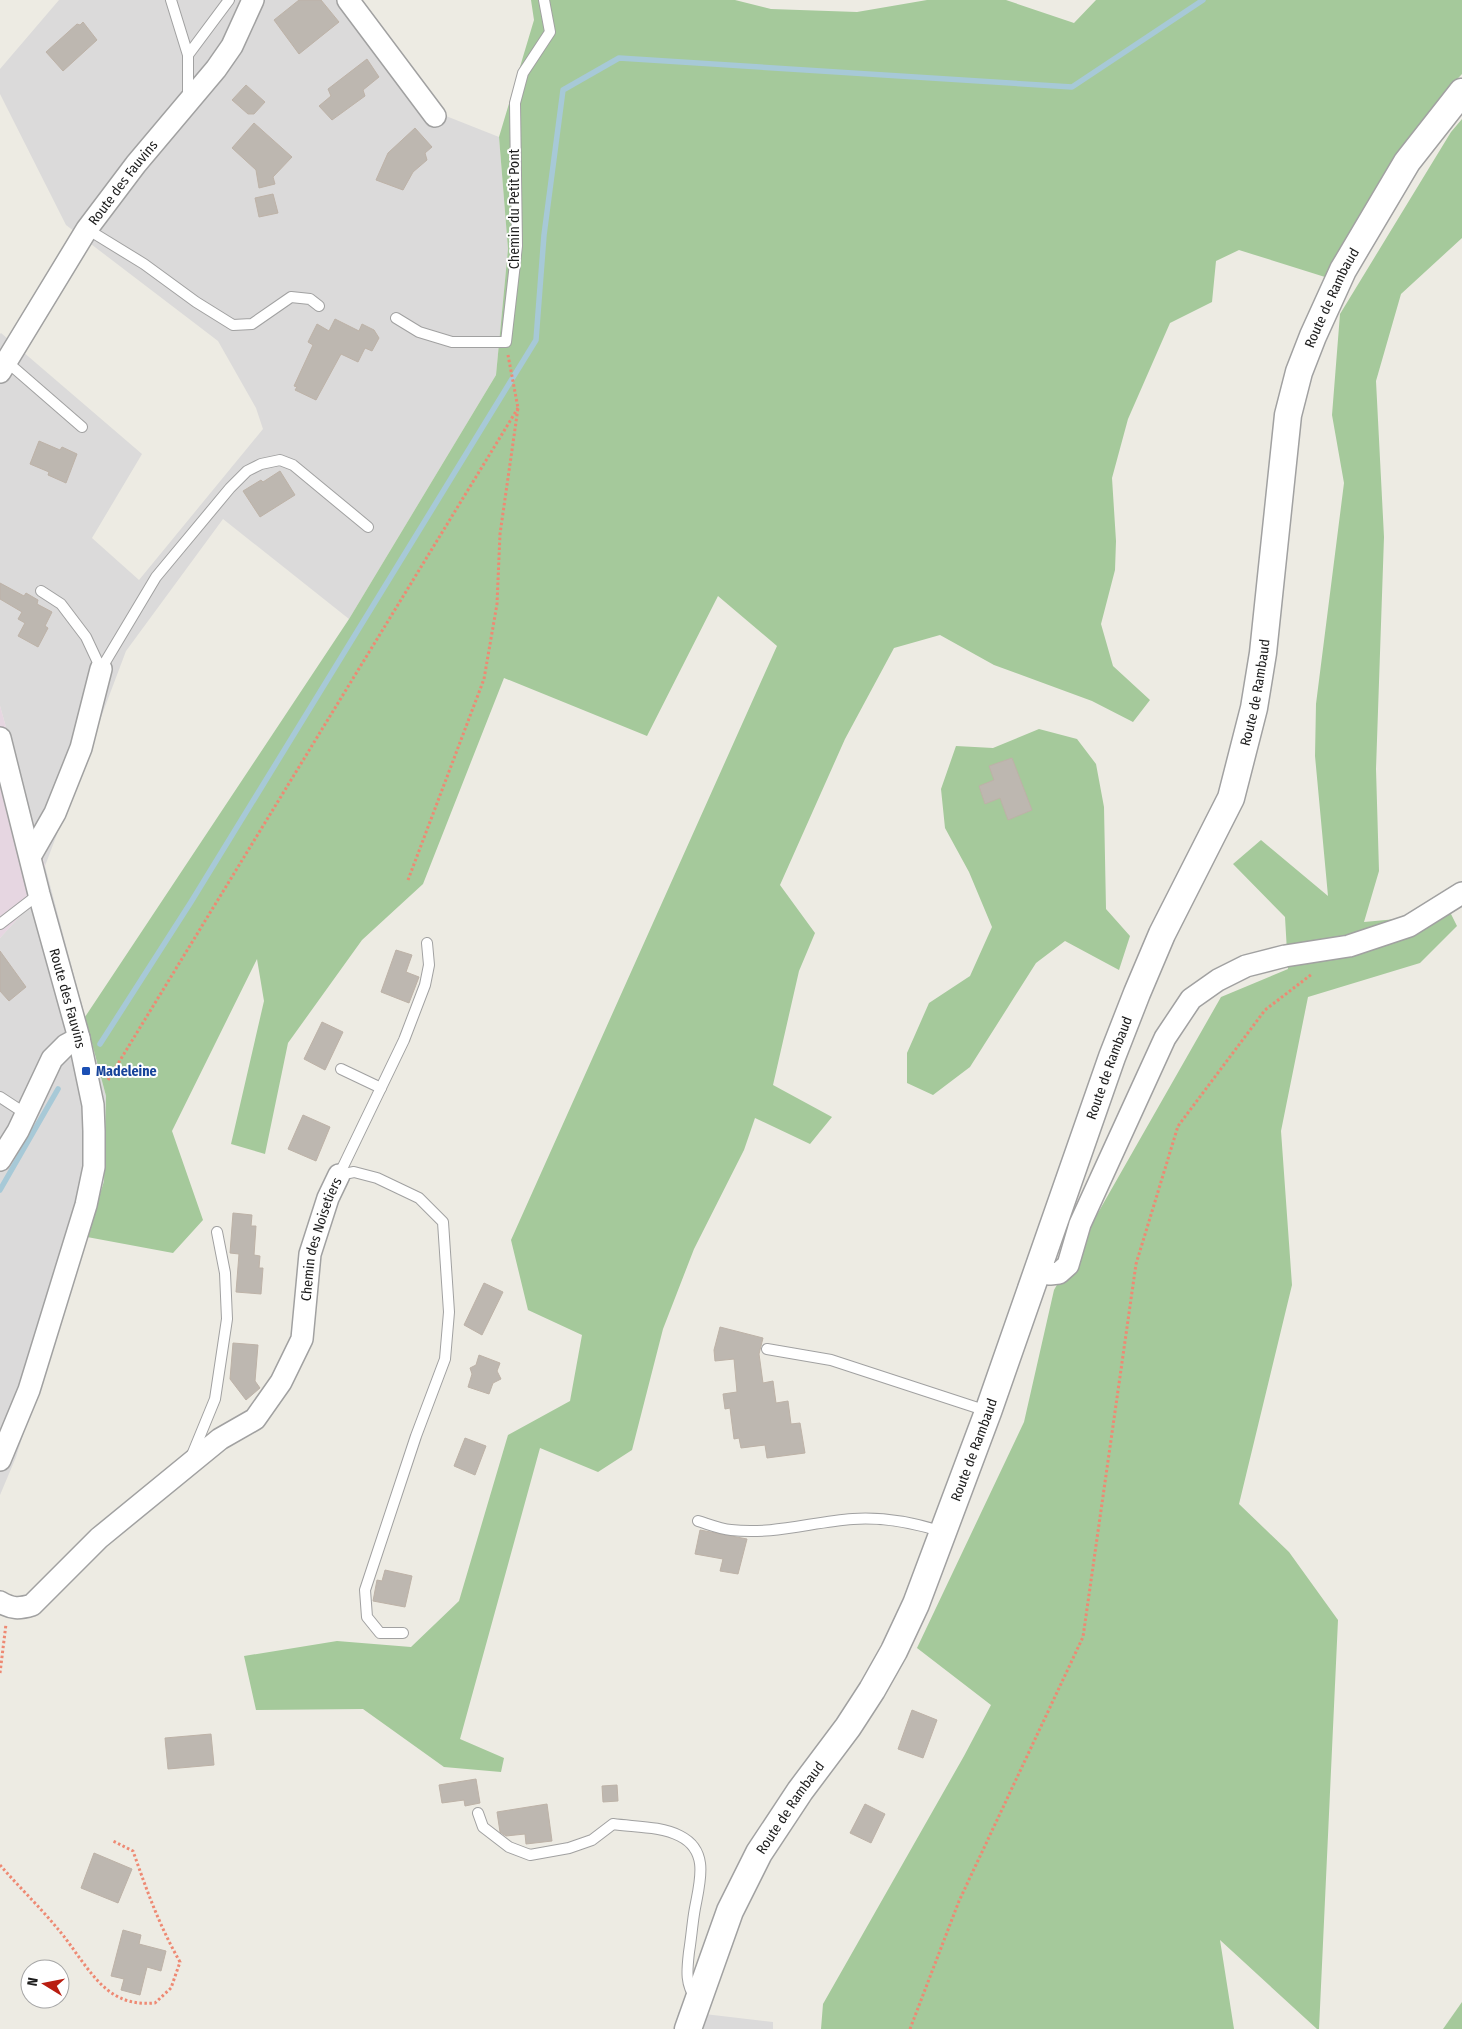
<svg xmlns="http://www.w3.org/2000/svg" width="1462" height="2029" viewBox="0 0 1462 2029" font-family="'Fira Sans Condensed',sans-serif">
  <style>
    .residential { fill: #dbdada }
    .industrial { fill: #e6d6e1 }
    .forest { fill: #a5c99b }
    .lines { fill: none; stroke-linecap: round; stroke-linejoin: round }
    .stream { stroke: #a7c9d7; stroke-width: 5.5 }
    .building { fill: #bdb7b0; stroke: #bdb2a7 }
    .service-casing { stroke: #a1a1a1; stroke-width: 12 }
    .minor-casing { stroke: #a1a1a1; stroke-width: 24 }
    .tertiary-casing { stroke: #a1a1a1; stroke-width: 29 }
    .path { stroke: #ee8973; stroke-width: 3; stroke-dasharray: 2.5 2.5; stroke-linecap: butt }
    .service { stroke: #fff; stroke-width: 10 }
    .minor { stroke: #fff; stroke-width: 21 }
    .tertiary { stroke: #fff; stroke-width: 26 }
    .transit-dot { fill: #1a4fb4; stroke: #fff; stroke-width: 2 }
    .labels { text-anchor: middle; stroke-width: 4; stroke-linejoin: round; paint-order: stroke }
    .street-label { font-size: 14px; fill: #1d1d1d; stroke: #fff }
    .transit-label { font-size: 14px; font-weight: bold; fill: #164399; stroke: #fff; text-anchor: start }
  </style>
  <rect width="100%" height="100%" fill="#edebe3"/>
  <g class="residential">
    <polygon points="59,0 362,0 446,116 499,137 508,249 496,375 349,619 223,519 126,651 45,866 106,1096 104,1181 16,1457 0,1495 0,938 21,915 45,866 0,706 0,334 1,333 142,454 92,538 139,580 263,429 256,408 218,341 66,225 0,94 0,69"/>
    <polygon points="679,2011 773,2022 773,2029 674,2029"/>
  </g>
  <polygon class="industrial" points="0,706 45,866 21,915 0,938"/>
  <g class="forest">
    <path d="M531,0H735L771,9L857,12L927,0H1006L1074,23L1096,0H1462V74C1405,133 1366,206 1325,277L1239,250L1216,261L1212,302L1170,323L1128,419L1112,478L1116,541L1115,570L1101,624L1113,666L1150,700L1133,722L1092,701L994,665L940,635L894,648L845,739L780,885L815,933L799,971L773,1085L832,1117L810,1144L755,1118L744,1150L694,1249L663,1329L632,1450L598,1472L540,1448L460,1739L504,1758L501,1772L444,1767L363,1709L256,1710L244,1656L337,1641L411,1647L459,1601L508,1435L570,1401L582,1335L528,1310L511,1240L777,646L718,596L647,736L504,678L423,884L362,940L288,1043L265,1154L231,1144L264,1001L257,959L172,1131L203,1220L173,1253L87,1237L104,1181L106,1096L85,1017L349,619L496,375L508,249L499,137L534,20Z"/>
    <polygon points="1462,119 1462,238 1401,294 1376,381 1384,537 1376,769 1379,871 1364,922 1451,914 1457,926 1420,963 1308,997 1281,1131 1292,1285 1239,1504 1289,1552 1338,1620 1319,2029 1317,2029 1220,1940 1234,2029 821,2029 823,2004 964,1756 991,1705 917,1648 1024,1422 1054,1290 1221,997 1288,969 1285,917 1233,864 1261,840 1328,896 1315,756 1316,704 1344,483 1332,415 1340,314 1451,132"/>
    <polygon points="1039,729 1077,739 1096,764 1104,807 1106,909 1130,936 1119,970 1065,941 1036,963 970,1067 933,1095 907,1083 907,1053 929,1003 970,976 992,927 969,872 945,828 941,789 956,746 993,748"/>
    <polygon points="1462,2002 1462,2029 1443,2029"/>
  </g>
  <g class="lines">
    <g class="stream">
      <polyline points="100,1044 191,902 536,340 544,235 563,90 619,58 1072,87 1203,0"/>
      <polyline points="0,1190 58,1089"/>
    </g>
  </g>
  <g class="building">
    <polygon points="299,0 321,0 339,22 299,54 274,20"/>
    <polygon points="83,22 97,40 63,71 46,52 77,24 80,25"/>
    <polygon points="367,59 379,77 363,90 365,96 332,120 319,106 331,96 328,89"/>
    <polygon points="246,85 265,102 254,114 248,114 232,100"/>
    <polygon points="254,123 292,157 273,177 275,184 259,188 256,170 232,148"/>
    <polygon points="415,128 432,147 425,153 427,160 413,172 403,190 376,180 388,153"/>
    <polygon points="273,194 278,213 259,217 255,198"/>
    <polygon points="335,319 359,331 362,324 374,330 379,338 372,351 365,348 358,362 341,354 316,400 295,390 297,387 294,386 313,345 308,342 317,324 329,331"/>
    <polygon points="39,441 60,450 62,447 77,454 66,483 48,475 49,472 30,464"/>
    <polygon points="280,471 295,495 260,517 243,491 261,480 263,482"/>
    <polygon points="0,583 24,596 26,593 38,600 37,604 52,612 45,626 48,628 38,647 18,636 25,623 18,619 22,612 0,599"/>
    <polygon points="1012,758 1032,810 1008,820 1000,798 985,804 979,786 994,780 989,766"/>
    <polygon points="396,950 412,955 406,972 419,977 409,1003 381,992"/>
    <polygon points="0,951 26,987 9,1001 0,991"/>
    <polygon points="322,1022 343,1032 325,1070 304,1059"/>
    <polygon points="303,1115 330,1127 316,1161 288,1149"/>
    <polygon points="233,1213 252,1215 251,1226 256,1226 254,1255 260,1256 259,1268 263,1268 261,1294 236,1292 239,1254 230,1253"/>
    <polygon points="484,1283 503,1292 482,1335 464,1325"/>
    <polygon points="720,1327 763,1338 759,1354 763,1383 773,1381 776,1403 788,1401 791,1424 800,1423 805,1453 767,1458 765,1445 741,1448 739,1438 734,1439 730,1408 725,1409 723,1394 737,1392 734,1359 715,1361 714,1350"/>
    <polygon points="233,1343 258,1345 255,1381 260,1388 246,1400 230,1379"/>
    <polygon points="479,1355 500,1363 497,1371 501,1379 493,1383 489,1394 468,1387 472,1374 470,1368 476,1365"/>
    <polygon points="465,1438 486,1446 475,1475 454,1466"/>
    <polygon points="700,1530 747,1539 738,1574 720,1571 723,1559 695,1554"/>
    <polygon points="385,1570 412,1576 405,1607 373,1601 377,1580 382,1581"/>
    <polygon points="912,1710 937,1720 923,1758 898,1749"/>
    <polygon points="211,1734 214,1765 168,1769 165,1738"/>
    <polygon points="476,1779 480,1803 465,1806 464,1800 442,1803 439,1785"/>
    <polygon points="617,1785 618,1801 603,1802 602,1786"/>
    <polygon points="547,1804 552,1841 526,1844 525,1834 506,1836 500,1832 497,1812"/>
    <polygon points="865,1804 885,1814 871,1843 850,1833"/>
    <polygon points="94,1853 132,1869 118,1903 81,1888"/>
    <polygon points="123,1930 141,1935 139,1944 166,1951 161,1971 147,1967 140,1995 121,1990 124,1979 111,1976"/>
  </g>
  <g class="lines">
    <g class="service-casing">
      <g id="service">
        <polyline points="171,0 188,55 188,99"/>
        <polyline points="188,55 229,0"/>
        <polyline points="87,229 144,264 196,302 233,325 252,324 291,297 310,299 319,306"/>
        <polyline points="396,318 419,332 452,342 506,342 517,246 515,103 523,73 550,32 544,0"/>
        <polyline points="6,361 82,427"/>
        <polyline points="41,591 61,604 86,637 101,669"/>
        <polyline points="101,669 156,577 230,488 247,471 261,464 280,460 293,465 368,527"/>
        <polyline points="0,924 39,894"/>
        <polyline points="341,1069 381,1088"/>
        <polyline points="0,1097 26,1114"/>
        <polyline points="339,1175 354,1172 377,1178 419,1198 443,1222 449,1312 445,1359 416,1436 365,1590 367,1617 380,1633 403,1633"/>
        <polyline points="339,1175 404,1040 425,985 429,965 427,943"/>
        <polyline points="767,1349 831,1360 987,1411"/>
        <polyline points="192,1455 215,1399 227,1319 225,1273 217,1232"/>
        <path d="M698,1521C708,1524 720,1529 731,1530C772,1535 812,1522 853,1519C883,1517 915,1523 943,1532"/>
        <path d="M478,1813L483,1827L509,1847L530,1855L569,1848L592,1840L613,1824C634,1827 661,1826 680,1836C712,1852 698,1887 694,1914C692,1927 691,1940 689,1952C687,1970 685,1984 696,1999"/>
      </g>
    </g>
    <g class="minor-casing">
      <g id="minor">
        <polyline points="348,0 435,116"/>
        <path id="s1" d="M0,372L87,229L136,164L216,69L232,46L253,0"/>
        <path id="s2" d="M0,738L39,894L79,1038L93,1105L94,1131V1167L86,1205L29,1390L0,1460"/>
        <polyline points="31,855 55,813 81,748 101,669"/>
        <polyline points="0,1160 18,1131 52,1059 66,1045 79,1038"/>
        <polyline points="1036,1272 1050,1274 1059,1273 1068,1265 1080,1224 1165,1038 1191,999 1218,980 1246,966 1285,956 1349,946 1409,926 1462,893"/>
        <path id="s3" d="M0,1602C12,1609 19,1609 32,1605L99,1538L220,1439L255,1419L281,1382L302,1339L310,1254L328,1198L339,1175"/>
      </g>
    </g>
    <g class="tertiary-casing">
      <g id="tertiary">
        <path id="s4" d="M688,2029L730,1911L759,1853L800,1791L848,1727L872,1690L894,1651L916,1604L988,1412L1112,1057L1137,993L1162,934L1231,798L1254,708L1263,653L1288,415L1299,372L1313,336L1343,270L1407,162L1462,92"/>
      </g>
    </g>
    <g class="path">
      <polyline points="408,880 484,679 497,604 500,534 518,408 508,355"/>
      <polyline points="108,1080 518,408"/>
      <polyline points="0,1673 6,1624"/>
      <path d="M0,1865C18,1886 39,1906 57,1928C74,1947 93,1983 115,1995C128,2003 141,2004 155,2003L171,1988L180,1962C159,1925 147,1891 133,1851L113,1841"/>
      <polyline points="910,2029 959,1901 1083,1637 1136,1264 1178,1126 1265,1010 1312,974"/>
    </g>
    <use href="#service" class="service"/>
    <use href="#minor" class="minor"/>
    <use href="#tertiary" class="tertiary"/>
  </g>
  <rect class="transit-dot" x="81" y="1066" width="10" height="10" rx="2.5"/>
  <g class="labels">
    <g class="street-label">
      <text dy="5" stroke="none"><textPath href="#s1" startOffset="226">Route des Fauvins</textPath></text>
      <text transform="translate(514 209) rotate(-90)" y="5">Chemin du Petit Pont</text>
      <text dy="5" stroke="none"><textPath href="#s4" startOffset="1865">Route de Rambaud</textPath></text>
      <text dy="5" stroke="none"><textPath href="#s4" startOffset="1460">Route de Rambaud</textPath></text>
      <text dy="5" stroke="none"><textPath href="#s2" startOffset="269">Route des Fauvins</textPath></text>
      <text dy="5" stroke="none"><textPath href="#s4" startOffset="1055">Route de Rambaud</textPath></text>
      <text dy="5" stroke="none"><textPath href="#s3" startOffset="520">Chemin des Noisetiers</textPath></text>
      <text dy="5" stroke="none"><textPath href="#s4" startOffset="650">Route de Rambaud</textPath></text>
      <text dy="5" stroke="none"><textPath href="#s4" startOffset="245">Route de Rambaud</textPath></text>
    </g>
    <g class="transit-label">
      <text x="96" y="1076">Madeleine</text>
    </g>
  </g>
  <g transform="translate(45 1984) rotate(280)"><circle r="24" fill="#ffffff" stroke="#a5a5a5"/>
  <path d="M0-4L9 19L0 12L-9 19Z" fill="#b91d10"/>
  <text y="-8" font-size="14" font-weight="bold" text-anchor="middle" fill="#1d1d1d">N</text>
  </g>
</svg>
